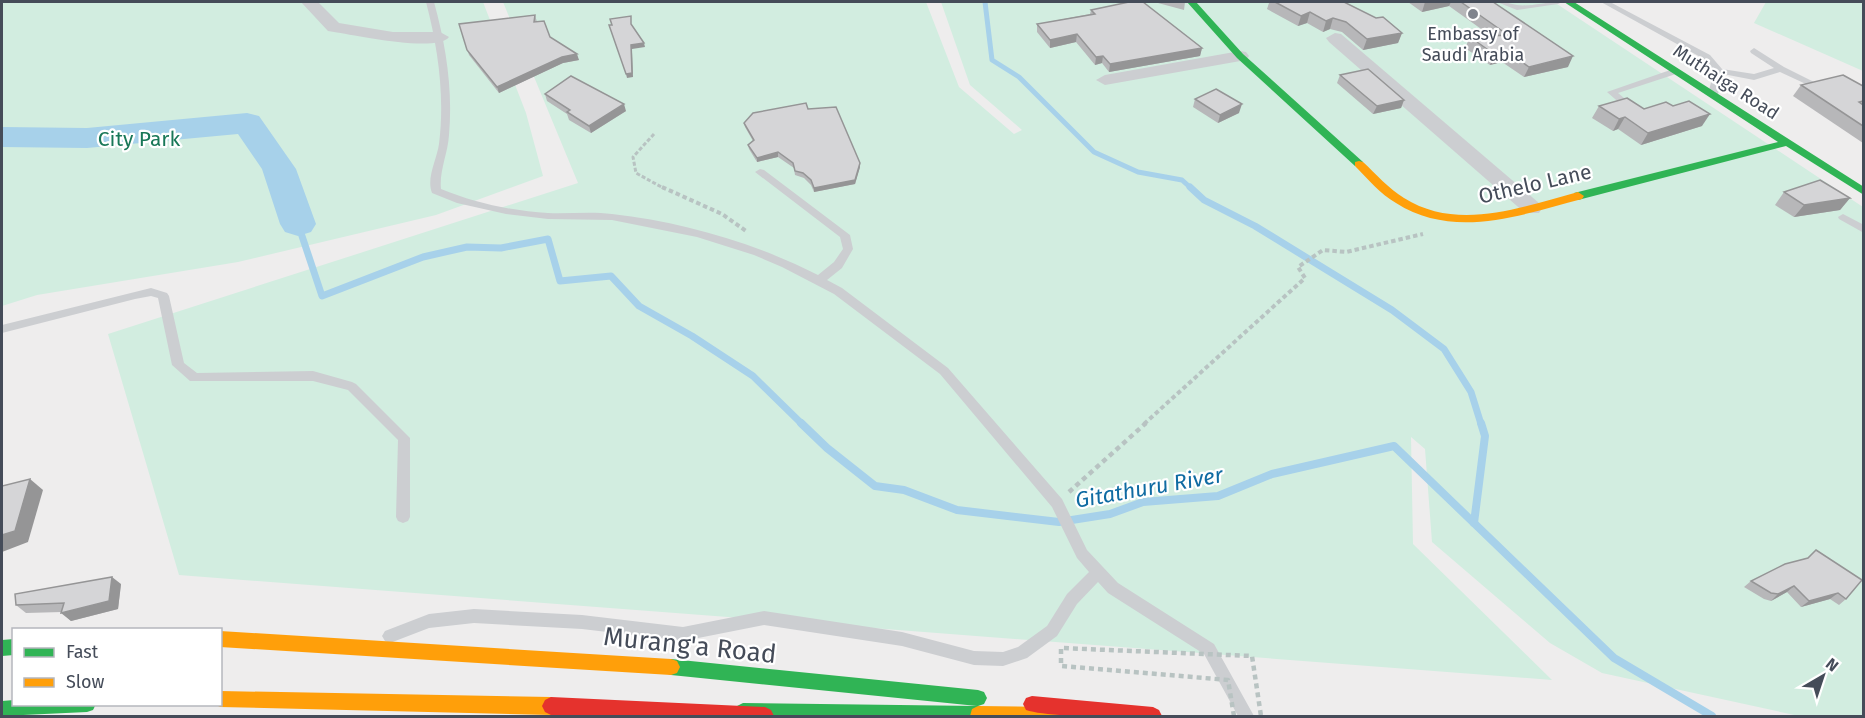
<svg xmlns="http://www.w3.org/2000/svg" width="1865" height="718" viewBox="0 0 1865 718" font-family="'Fira Sans',sans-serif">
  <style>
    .green { fill: #d2ede0 }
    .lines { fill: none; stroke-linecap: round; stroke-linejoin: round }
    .stream-far2 { stroke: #a7d1ea; stroke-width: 5 }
    .stream-far1 { stroke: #a7d1ea; stroke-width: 7 }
    .stream { stroke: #a7d1ea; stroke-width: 8 }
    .river { fill: #a7d1ea; fill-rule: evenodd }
    .path-far2 { stroke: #b8c3c2; stroke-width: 3; stroke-dasharray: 4 2; stroke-linecap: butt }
    .path-far1 { stroke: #b8c3c2; stroke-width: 4; stroke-dasharray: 4.5 3; stroke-linecap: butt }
    .path { stroke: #b8c3c2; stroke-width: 4.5; stroke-dasharray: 5 4; stroke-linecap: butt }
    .lane { fill: #ccced1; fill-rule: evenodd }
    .street { fill: #ccced1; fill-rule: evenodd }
    .fast { fill: #30b455; fill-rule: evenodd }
    .slow { fill: #ff9f0a; fill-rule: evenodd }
    .jam { fill: #e5322d; fill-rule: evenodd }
    .path-bridge { stroke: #b8c3c2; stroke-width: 4.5; stroke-dasharray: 5 4; stroke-linecap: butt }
    .wall { fill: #b7b7b9 }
    .shaded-wall { fill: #959596 }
    .building { fill: #d5d5d7; stroke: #959596; stroke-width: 1.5 }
    .poi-dot { fill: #80848d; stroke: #fff; stroke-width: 2 }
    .labels { text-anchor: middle; stroke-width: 4.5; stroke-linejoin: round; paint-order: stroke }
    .far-poi-label { font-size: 18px; fill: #454c59; stroke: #fff }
    .far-street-label { font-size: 18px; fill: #454c59; stroke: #fff }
    .park-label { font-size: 21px; fill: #197858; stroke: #fff }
    .street-label { font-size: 21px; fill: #454c59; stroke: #fff }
    .water-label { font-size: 22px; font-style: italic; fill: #0f6ba2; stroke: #fff }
    .near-street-label { font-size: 26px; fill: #454c59; stroke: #fff }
  </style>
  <rect width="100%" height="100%" fill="#eeeded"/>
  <g class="green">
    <polygon points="2,2 483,2 526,113 543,176 436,215 238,262 37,295 2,306"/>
    <polygon points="503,2 926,2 959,87 1014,134 1022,130 970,85 941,2 1554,2 1863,207 1863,716 1799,716 1602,673 1550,643 1432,542 1425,449 1411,437 1413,544 1552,680 179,575 108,334 578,183"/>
    <polygon points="1766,2 1863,2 1863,71 1754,23"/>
  </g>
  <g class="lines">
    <polyline class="stream-far2" points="985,2 992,60 1019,77 1094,152 1138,172 1182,180 1192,189"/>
    <g class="stream-far1">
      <polyline points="1190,187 1204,200 1255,226 1392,310 1444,349 1471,392 1481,424"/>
      <polyline points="298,224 322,296 423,257 467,247 501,248 548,239 560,281 611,276 639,306 692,336 753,376 802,424"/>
    </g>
    <g class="stream">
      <polyline points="801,423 827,448 875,486 904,490 957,510 1059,522 1110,514 1143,502 1218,496 1272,474 1394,446 1614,658 1712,716"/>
      <polyline points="1474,523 1485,436 1481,423"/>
    </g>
    <polygon class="river" points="247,113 259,116 296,169 316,224 311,232 298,236 285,232 280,224 262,169 238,134 87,148 2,147 2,127 87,128"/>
    <polyline class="path-far2" points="654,134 633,157 636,173 665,189"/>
    <g class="path-far1">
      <polyline points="662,187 722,214 746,231"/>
      <polyline points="1144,424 1305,278 1298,267 1323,250 1346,252 1423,234"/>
    </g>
    <polyline class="path" points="1069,492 1146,423"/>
    <g class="lane">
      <path d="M426,2H434C446,46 453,89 449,135C448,153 439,171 441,189C475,203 512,211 548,213C569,214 591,211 612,214C683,222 755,243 818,275L834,262L843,249L840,237L755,172L760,169L764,170L850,235L853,249L842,268L827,280L842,288L948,368L1062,499L1087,550L1118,583L1214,644L1254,716H1238L1204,654L1108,593L1098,582L1077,604L1057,636L1027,658L1003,666L974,665L902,646L764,625L683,641L582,629L474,623L429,628L390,643L385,641L382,636L385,631L429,614L474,609L582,615L683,627L764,611L902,632L974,651L1003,652L1018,647L1047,626L1067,594L1089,572L1077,558L1052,507L940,374L834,294L782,267L754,255L697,237L612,220L548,219L506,214L457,203L432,193C426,178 437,159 439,144C445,96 438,48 426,2Z"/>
      <path d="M1497,2C1505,1 1509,4 1517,5C1530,7 1548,1 1562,2L1558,4L1517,10Z"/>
      <polygon points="1601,2 1610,2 1710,55 1722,69 1754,74 1774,68 1751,53 1750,51 1754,48 1784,67 1816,83 1814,85 1808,85 1780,72 1754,80 1723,74 1718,94 1713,97 1710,96 1708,94 1714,71 1704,59"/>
      <polygon points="1676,68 1680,71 1679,73 1618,93 1636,108 1636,112 1630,112 1607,92"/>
      <polygon points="1843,214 1864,225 1864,233 1839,219 1838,217"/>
      <polygon points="151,288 167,293 169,296 184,363 197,373 313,371 352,382 356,384 410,438 410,517 408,521 403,523 398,521 396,517 398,440 348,390 313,381 190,381 172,365 158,298 151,296 135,299 2,333 2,325"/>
    </g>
    <g class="street">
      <path d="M301,2H318L339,23L393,32H440L449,37C437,53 354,35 334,32L328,31Z"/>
      <polygon points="1335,33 1341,34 1539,203 1542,208 1539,213 1525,213 1329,42 1326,38"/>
      <polygon points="1240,51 1246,52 1249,56 1246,60 1105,85 1096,80 1105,75"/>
    </g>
    <g class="fast">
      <polygon points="1187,2 1196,2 1243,54 1363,162 1363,166 1355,166 1237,58"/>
      <polygon points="1564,2 1574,2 1864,187 1864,195 1786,146 1578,200 1574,199 1574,193 1778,142"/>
      <polygon points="14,639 14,655 2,656 2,640"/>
      <polygon points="671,659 978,690 984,692 987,698 984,704 978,706 984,709 987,715 736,716 734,712 737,706 743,703 977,706 671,675 665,673 662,667 665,661"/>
      <polygon points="14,700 14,704 96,704 93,710 87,712 2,716 2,701"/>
    </g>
    <g class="slow">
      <path d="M1359,161L1363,162C1376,174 1389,189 1404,198C1458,232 1522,207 1578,192L1584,196L1582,199C1521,215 1454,240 1396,203C1380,194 1368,179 1355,166V162Z"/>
      <polygon points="220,631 671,659 677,661 680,667 677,673 671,675 220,647"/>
      <polygon points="220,691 551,697 557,700 560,706 557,712 551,715 220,707 214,704 220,704"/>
      <polygon points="978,706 1058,707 1064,710 1067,716 970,716 972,709"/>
    </g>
    <g class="jam">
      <path d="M1032,696L1153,707L1159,710L1162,716C1135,718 1050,718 1026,710L1023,704L1026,698Z"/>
      <polygon points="551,697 765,707 771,710 774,716 593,716 551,715 545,712 542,706 545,700"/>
    </g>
    <polyline class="path-bridge" points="1234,716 1228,680 1061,666 1061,648 1252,656 1261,716"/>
  </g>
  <g class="wall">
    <polygon points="1158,2 1185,2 1184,10 1158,3"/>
    <polygon points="1265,2 1344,2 1402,33 1398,43 1363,50 1342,32 1330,29 1323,32 1307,23 1298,26 1267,9 1269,3"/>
    <polygon points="1408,2 1493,2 1568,67 1524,77 1502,62 1490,65 1465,48 1470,37 1491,36 1449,6 1422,12"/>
    <polygon points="1091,10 1202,48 1200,56 1109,72 1102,63 1095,65 1076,42 1050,48 1037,32 1037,24 1090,14"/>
    <polygon points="535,15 537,22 550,37 579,60 563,63 499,93 469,55 459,24"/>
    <polygon points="1340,75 1404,100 1401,108 1373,114 1337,83"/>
    <polygon points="1801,85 1863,86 1863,143 1793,96"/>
    <polygon points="545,94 626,111 591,133 569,120 567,114 547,101"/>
    <polygon points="1195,99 1239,113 1218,123 1193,107"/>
    <polygon points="1599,106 1644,109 1702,126 1641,145 1618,129 1613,131 1592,118"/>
    <polygon points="808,109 860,167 855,184 814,192 811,185 804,178 795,175 794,168 778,157 757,162 749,149 748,145 753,141 745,127 744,123"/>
    <polygon points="1784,192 1850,198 1840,210 1794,217 1775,205"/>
    <polygon points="1816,550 1846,599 1839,605 1830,599 1801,607 1787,592 1771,601 1764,599 1744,587 1751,581 1806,559"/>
    <polygon points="121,584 118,609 71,621 62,612 26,613 16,605"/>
  </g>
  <g class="shaded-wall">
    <polygon points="1425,2 1451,2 1449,6 1422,12"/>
    <polygon points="1310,12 1307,23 1298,26 1301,16"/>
    <polygon points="1333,18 1330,29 1323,32 1326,21"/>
    <polygon points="1402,33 1398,43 1363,50 1367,39"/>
    <polygon points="1077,34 1076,42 1050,48 1050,40"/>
    <polygon points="644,43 645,47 632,49 633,77 627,78 626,74 631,45"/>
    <polygon points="1202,48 1200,56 1109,72 1110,64"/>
    <polygon points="1506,51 1502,62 1490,65 1494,54"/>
    <polygon points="577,54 579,60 563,63 499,93 497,87 562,57"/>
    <polygon points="1103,56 1102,63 1095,65 1096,57"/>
    <polygon points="1573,56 1568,67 1524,77 1529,67"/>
    <polygon points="1404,100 1401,108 1373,114 1377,106"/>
    <polygon points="624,104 626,111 591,133 589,126"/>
    <polygon points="1242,104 1239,113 1218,123 1220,115"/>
    <polygon points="1710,114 1702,126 1641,145 1648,133"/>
    <polygon points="1625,117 1618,129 1613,131 1619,119"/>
    <polygon points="778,152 778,157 757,162 757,158"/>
    <polygon points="860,163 860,167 855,184 814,192 814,188"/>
    <polygon points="1850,198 1840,210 1794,217 1804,205"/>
    <polygon points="30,479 43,490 28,542 2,552 2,535"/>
    <polygon points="112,577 121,584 118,609 71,621 61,613"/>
    <polygon points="1794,586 1787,592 1771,601 1778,594"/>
    <polygon points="1838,593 1830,599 1801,607 1809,601"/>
  </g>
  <g class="building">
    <polygon points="1129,2 1143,2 1202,48 1110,64 1103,56 1096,57 1077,34 1050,40 1037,24 1095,14 1091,10"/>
    <polygon points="1275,2 1344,2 1376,18 1383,17 1402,33 1367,39 1346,22 1333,18 1326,21 1310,12 1301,16"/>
    <polygon points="1461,2 1493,2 1573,56 1529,67 1506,51 1494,54 1470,37 1508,35"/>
    <polygon points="535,15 534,22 544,21 550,37 577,54 562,57 497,87 467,50 459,24"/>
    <polygon points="631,16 631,24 644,43 631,45 632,73 626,74 609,25 612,25 610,19"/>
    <polygon points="1368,69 1404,100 1377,106 1340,75"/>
    <polygon points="1843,75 1863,86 1863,101 1859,102 1863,105 1863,126 1801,85"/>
    <polygon points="571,76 624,104 589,126 567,112 570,110 545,94"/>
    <polygon points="1216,89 1242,104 1220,115 1195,99"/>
    <polygon points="1627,98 1644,109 1666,102 1673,106 1689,101 1710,114 1648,133 1625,117 1619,119 1599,106"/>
    <polygon points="806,103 808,109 836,107 860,163 855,180 814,188 811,180 803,173 795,171 793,163 778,152 757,158 748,145 754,140 744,123 753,113"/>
    <polygon points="1820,180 1850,198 1804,205 1784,192"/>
    <polygon points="30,479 15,531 2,535 2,486"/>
    <polygon points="1816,550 1862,580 1846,599 1838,593 1809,601 1794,586 1778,594 1771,593 1751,581 1785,564 1808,558"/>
    <polygon points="112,577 109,601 61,613 64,603 16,605 15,594"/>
  </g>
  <circle class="poi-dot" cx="1473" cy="14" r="6"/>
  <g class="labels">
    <g class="far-poi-label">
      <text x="1473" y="40">Embassy of<tspan x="1473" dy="21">Saudi Arabia</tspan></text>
    </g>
    <g class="far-street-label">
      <text transform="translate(1726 82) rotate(33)" y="6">Muthaiga Road</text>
    </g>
    <g class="park-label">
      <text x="139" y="146">City Park</text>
    </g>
    <g class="street-label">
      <text transform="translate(1535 184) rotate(-13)" y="7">Othelo Lane</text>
    </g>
    <g class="water-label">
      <text transform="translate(1149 487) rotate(-10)" y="8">Gitathuru River</text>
    </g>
    <g class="near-street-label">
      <text transform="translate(690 645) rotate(6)" y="9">Murang'a Road</text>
    </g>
  </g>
  <rect width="1865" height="718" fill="none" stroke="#454c59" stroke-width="6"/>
  <rect x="12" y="628" width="210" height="78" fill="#ffffff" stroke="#b5b7bd" stroke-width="1.5"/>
  <rect x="24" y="648" width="30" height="9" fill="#30b455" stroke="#b5b7bd" stroke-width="1.5"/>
  <text x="66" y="658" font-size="18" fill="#454c59">Fast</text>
  <rect x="24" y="678" width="30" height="9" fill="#ff9f0a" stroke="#b5b7bd" stroke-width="1.5"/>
  <text x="66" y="688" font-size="18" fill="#454c59">Slow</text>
  <g transform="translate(1823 676) rotate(39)" stroke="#ffffff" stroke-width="4.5" paint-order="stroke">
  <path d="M0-4.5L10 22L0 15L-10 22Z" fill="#454c59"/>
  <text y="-9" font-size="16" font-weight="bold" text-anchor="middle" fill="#454c59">N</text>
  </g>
</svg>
